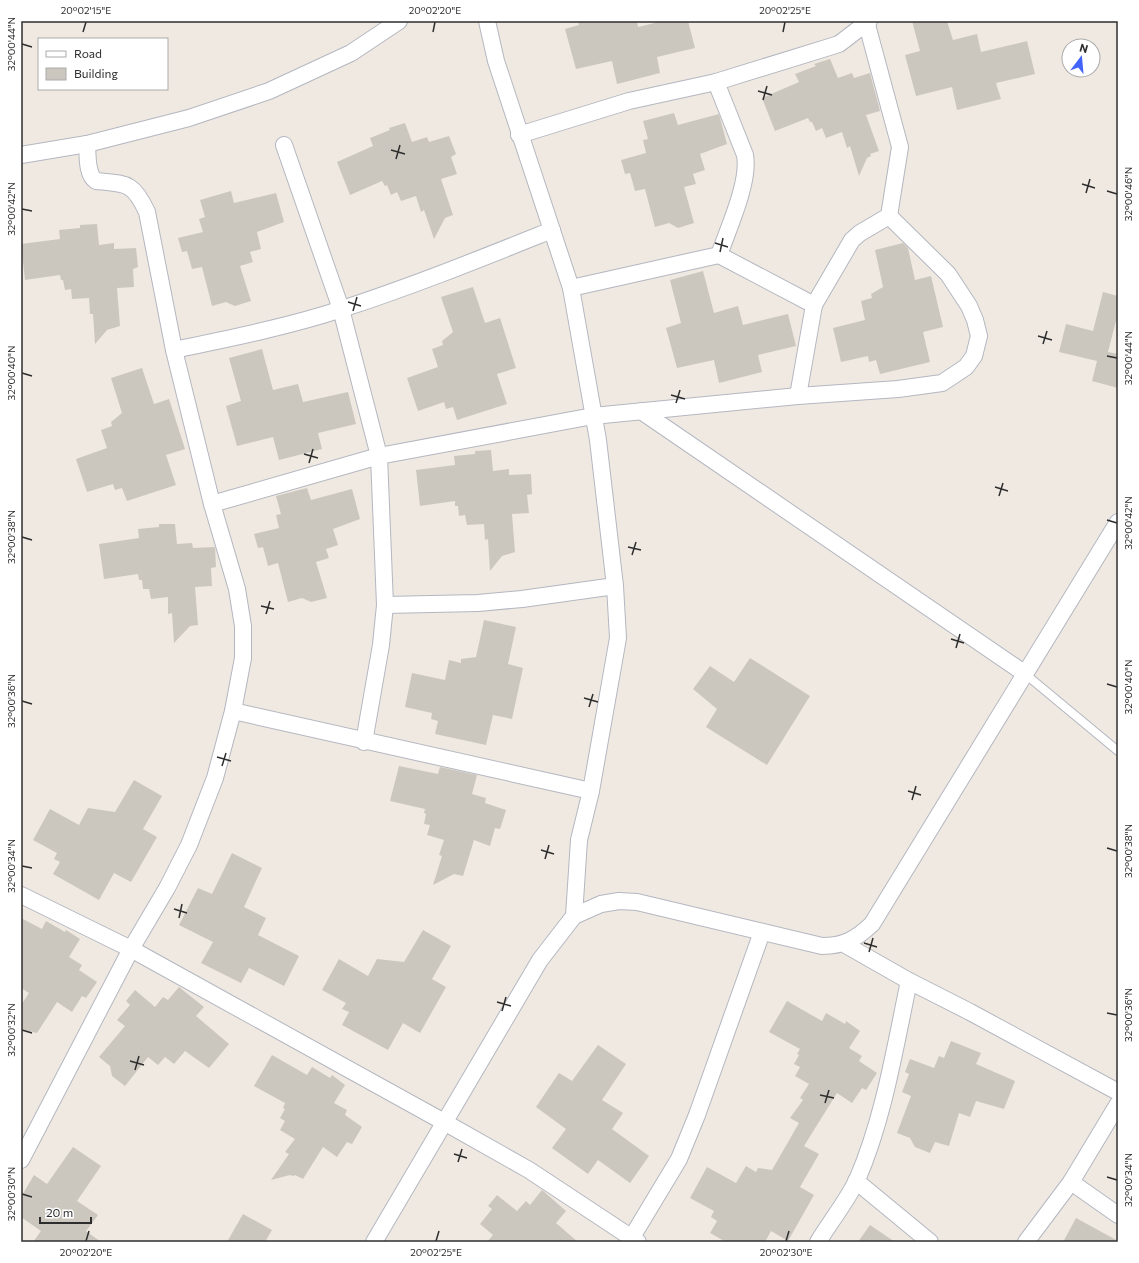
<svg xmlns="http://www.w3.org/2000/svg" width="1139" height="1263" viewBox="0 0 1139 1263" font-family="Commissioner,sans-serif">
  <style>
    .building { fill: #cbc7bf }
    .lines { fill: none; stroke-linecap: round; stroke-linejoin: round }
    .service-casing { stroke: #b4b7c1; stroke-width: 10 }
    .minor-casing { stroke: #b4b7c1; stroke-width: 18 }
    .service { stroke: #fff; stroke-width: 8 }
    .minor { stroke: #fff; stroke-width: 16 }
    .ticks { fill: none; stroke: #2e2e2e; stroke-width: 1.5 }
    .neatline { fill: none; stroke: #2e2e2e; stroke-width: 1.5 }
    .ticks-label { font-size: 10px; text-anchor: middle; fill: #2e2e2e }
  </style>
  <rect width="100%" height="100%" fill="#efe9e1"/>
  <g class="building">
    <polygon points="578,21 637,21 638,27 663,21 688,21 695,48 657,57 660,73 617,84 612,61 576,69 565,29 579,25"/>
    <polygon points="912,21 947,21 953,40 977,34 981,52 1027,41 1035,74 996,83 1001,99 957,110 952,87 916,96 905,55 920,51"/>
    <polygon points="830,59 838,78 852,73 854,78 870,73 880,111 866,115 879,151 870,154 871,156 867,158 859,176 850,146 847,148 842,132 826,138 822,128 816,131 812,122 810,122 808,118 775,131 762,98 799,82 795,74 816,66 814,64"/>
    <polygon points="674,113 678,125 719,114 727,144 700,154 705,170 693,174 696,184 684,187 694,223 678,228 669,223 655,227 645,189 635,191 630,173 625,174 621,160 646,153 643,140 648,139 643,121"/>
    <polygon points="405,123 412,142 427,137 429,142 449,136 456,154 451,157 457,174 441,179 453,215 445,218 434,239 424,210 421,212 416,196 401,201 397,192 391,195 387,185 385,186 382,181 350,195 337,162 373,146 370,138 390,130 389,128"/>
    <polygon points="231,191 234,203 276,193 284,222 257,232 261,249 250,252 253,262 240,266 251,301 235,306 226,302 212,306 202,267 192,269 187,251 182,252 178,238 203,232 199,219 205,217 200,200"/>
    <polygon points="97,224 99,245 114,243 114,249 136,248 138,267 133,269 134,287 117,288 120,326 107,330 95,344 93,314 90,314 89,298 72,299 71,289 65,290 63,280 61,280 60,275 25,280 21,244 60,239 59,230 80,228 80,225"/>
    <polygon points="903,243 908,248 915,280 931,276 943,327 923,332 930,362 880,374 876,360 869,362 868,356 841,362 833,328 865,320 861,301 872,298 871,294 883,287 875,250"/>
    <polygon points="703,271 714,313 738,306 743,325 788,314 796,346 758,355 762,372 719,383 714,360 677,368 666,328 681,323 670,280"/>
    <polygon points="473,287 485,323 500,318 516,368 497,374 507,404 457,420 453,407 446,409 444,402 418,411 407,378 438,367 432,349 443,345 442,341 453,332 441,297"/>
    <polygon points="1103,292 1118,296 1118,313 1108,352 1118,354 1118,388 1092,381 1097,361 1059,352 1066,324 1093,331"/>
    <polygon points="262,349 273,390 298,384 303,402 348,392 356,424 318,433 322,449 279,460 273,437 237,446 226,406 241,401 229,358"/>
    <polygon points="142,368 154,404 169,399 185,449 166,455 176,485 127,501 122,488 115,490 113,484 87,492 76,459 107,448 101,430 112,426 111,422 122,413 111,378"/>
    <polygon points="491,450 493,471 509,469 509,475 531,474 532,494 527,495 529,513 512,514 515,552 502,556 490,571 488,539 485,540 484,524 467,525 465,515 459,516 458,506 455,506 455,501 420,506 416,470 455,465 454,456 475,454 475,451"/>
    <polygon points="307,488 311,500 352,489 360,519 333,529 338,545 326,549 329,558 316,562 327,598 311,602 302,598 288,602 278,563 268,566 263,547 258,548 254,534 279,528 276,515 281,514 276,496"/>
    <polygon points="159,524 175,524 177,544 192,543 193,548 215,547 216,567 211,568 212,586 195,587 198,625 190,626 174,643 172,613 168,614 168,597 151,599 149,589 143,589 142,580 139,580 138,574 104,579 99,544 139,538 138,529 159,527"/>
    <polygon points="484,620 516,627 508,664 523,668 512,719 493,715 486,745 435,734 438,721 431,719 432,713 405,707 412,673 445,680 449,660 461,663 461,659 476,657"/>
    <polygon points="750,658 810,696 767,765 706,727 717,709 693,689 710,666 734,682"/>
    <polygon points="399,766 438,774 440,767 477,775 472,794 486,798 485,803 506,810 500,829 495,828 490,846 474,840 463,876 454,874 433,885 442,856 439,855 444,840 427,835 430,825 424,824 426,814 424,813 425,809 390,801"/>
    <polygon points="134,780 162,796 143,829 157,837 131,882 114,873 99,900 53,874 60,862 54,859 57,853 33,840 50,809 79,825 88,808 115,812"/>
    <polygon points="232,853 262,868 244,907 266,918 258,935 299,956 284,986 249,968 241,983 201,963 213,942 179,925 198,888 212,894"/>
    <polygon points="21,918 42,929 46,921 65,932 66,930 80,939 69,957 82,965 79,970 97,982 86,998 82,996 72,1012 57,1002 37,1033 21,1029 21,1005 29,993 21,988"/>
    <polygon points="423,930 451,946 432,979 446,987 420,1033 403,1023 388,1050 342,1025 349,1012 342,1009 346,1003 322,990 339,959 368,976 377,959 404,962"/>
    <polygon points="179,987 204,1007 196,1016 229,1044 209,1068 185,1051 174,1064 165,1057 158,1065 148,1057 125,1086 112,1076 110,1066 99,1057 125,1026 117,1020 130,1005 126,1001 135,990 155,1007 163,997 168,1000"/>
    <polygon points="787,1001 822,1021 826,1013 845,1024 846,1021 860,1031 849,1048 862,1056 859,1061 877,1073 866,1090 862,1088 852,1103 837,1093 804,1146 819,1154 800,1187 814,1195 788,1241 771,1231 765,1242 726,1242 710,1233 717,1221 711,1217 714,1211 690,1198 707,1167 736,1183 746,1166 756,1172 758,1168 772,1170 799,1123 790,1118 803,1100 800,1098 809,1084 795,1076 800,1067 794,1064 799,1055 797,1054 800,1049 769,1032"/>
    <polygon points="951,1041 981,1053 976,1064 1015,1081 1004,1109 976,1101 970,1117 959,1113 949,1146 935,1142 930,1153 915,1147 910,1138 897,1133 911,1096 902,1092 909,1074 905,1072 910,1059 934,1068 939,1056 944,1058"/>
    <polygon points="598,1045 626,1064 602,1100 623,1113 612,1129 649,1156 630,1183 598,1160 588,1174 552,1148 566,1129 536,1107 559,1073 572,1081"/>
    <polygon points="272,1055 307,1075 312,1067 330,1078 332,1075 345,1085 334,1103 347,1110 345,1115 362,1127 352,1144 347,1142 337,1157 323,1147 303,1179 295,1175 293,1176 290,1175 271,1180 289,1154 285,1152 295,1139 280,1130 285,1121 280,1118 285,1109 283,1108 285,1103 254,1086"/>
    <polygon points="73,1147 101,1166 77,1201 98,1215 86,1231 101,1242 33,1242 41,1231 21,1217 21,1197 34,1175 47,1184"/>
    <polygon points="542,1190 566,1211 556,1223 578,1242 487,1242 493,1235 480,1224 492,1209 488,1206 497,1195 517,1211 526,1201 530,1205"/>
    <polygon points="243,1214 272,1230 265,1242 227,1242"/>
    <polygon points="1076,1218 1118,1241 1118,1242 1063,1242"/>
    <polygon points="870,1225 895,1242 858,1242"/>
  </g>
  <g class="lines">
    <g class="service-casing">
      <polyline id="service" points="1024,673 1118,751"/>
    </g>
    <g class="minor-casing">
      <g id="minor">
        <polyline points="487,21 496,61 571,288 598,440 615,586 618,638 591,791 579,840 574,916"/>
        <polyline points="716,82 839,44 869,21"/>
        <path d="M519,135L629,101L716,82L745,155C750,182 728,229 719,255L571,288"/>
        <polyline points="284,145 341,309 379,456 385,605 381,645 364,742"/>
        <polyline points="21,155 87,144 189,118 269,91 351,53 399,21"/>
        <polyline points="719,255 814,305 852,240 860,233 889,216 900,147 866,21"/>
        <path d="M174,350C231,338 287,327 342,309C413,286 482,258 552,230"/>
        <polyline points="798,396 814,305"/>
        <polyline points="641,411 1024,673"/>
        <polyline points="212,504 379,456 593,416 798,396 898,389 942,383 966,367 974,356 979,336 975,320 969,306 948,274 889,216"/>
        <polyline points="385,605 478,603 522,599 615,586"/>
        <polyline points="233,711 591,791"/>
        <polyline points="21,895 131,949 444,1122 529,1170 638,1242"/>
        <polyline points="844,944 909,981 970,1012 1118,1092"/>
        <path d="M21,1160L131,949L167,888L189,845L215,778L233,711L243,658V626L237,589L212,504L174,350L147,212C133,182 127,184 96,181C86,174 88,155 87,144"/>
        <polyline points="856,1181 930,1242"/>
        <polyline points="1071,1182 1118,1215"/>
        <path d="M374,1242L540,960L574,916L601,904L619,901L637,902L822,946C844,946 856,939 872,924L1118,522"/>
        <polyline points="629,1242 679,1159 697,1115 762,932"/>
        <path d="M818,1242C830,1222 847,1201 857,1180C884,1118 895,1047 909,981"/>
        <polyline points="1026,1242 1071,1182 1118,1104"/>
      </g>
    </g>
    <use href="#service" class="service"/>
    <use href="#minor" class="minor"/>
  </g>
  <path class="ticks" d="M83,32L86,22M433,32L435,22M783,32L785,22M22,44L32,47M758,91L772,95M763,100L767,86M391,150L405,154M396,159L400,145M1082,184L1095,188M1107,191L1117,194M1086,193L1090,179M22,209L32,211M715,243L728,247M720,252L723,238M348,302L361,306M353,311L357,297M1038,336L1052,340M1043,344L1047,331M1107,356L1117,358M22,373L32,376M671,395L685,399M676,403L680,390M304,454L318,458M309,463L313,449M995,487L1008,491M999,496L1003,483M1107,520L1117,523M22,537L32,540M628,547L641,550M632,555L636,542M261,606L274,609M266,614L270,601M951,639L964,643M956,648L960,634M1107,684L1117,687M584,698L598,702M22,701L32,704M589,707L593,694M217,757L231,761M222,766L226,753M908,791L921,795M912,800L916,786M1107,848L1117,851M541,850L554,854M545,859L549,845M22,866L32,868M174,909L187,913M179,918L182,904M864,943L877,947M869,952L873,938M497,1002L511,1006M502,1011L506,997M1107,1013L1117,1015M22,1030L32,1033M130,1061L144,1065M135,1070L139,1056M820,1095L834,1098M825,1103L829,1090M454,1154L467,1158M458,1162L462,1149M1107,1177L1117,1180M22,1194L32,1197M86,1241L89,1231M436,1241L439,1231M786,1241L789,1231"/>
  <rect width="1139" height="1263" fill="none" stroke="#ffffff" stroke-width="44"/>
  <rect x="38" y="38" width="130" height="52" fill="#ffffff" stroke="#ababab"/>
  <rect x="46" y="51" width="20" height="6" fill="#ffffff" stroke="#ababab"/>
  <text x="74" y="58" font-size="12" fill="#2e2e2e">Road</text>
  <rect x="46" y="68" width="20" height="12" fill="#cbc7bf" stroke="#ababab"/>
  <text x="74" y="78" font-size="12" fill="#2e2e2e">Building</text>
  <g transform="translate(1081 58) rotate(16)"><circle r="19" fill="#ffffff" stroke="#ababab"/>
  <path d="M0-3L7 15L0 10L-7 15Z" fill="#4264fb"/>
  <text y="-6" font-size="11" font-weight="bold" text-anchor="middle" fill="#2e2e2e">N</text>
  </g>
  <path d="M40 1217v6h51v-6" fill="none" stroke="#2e2e2e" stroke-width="2"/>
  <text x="46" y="1217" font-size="12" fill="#2e2e2e" stroke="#ffffff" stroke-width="3" paint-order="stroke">20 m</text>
  <rect x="22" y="22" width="1095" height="1219" class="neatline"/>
  <g class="ticks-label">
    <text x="86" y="14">20°02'15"E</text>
    <text x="435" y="14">20°02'20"E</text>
    <text x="785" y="14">20°02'25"E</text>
    <text transform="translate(11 44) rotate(-90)" y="4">32°00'44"N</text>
    <text transform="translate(1128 194) rotate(-90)" y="4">32°00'46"N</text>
    <text transform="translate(11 209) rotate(-90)" y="4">32°00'42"N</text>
    <text transform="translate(1128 358) rotate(-90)" y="4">32°00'44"N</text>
    <text transform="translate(11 373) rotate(-90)" y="4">32°00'40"N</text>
    <text transform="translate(1128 523) rotate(-90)" y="4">32°00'42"N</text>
    <text transform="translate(11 537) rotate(-90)" y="4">32°00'38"N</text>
    <text transform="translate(1128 687) rotate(-90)" y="4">32°00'40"N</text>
    <text transform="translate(11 701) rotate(-90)" y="4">32°00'36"N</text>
    <text transform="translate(1128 851) rotate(-90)" y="4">32°00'38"N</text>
    <text transform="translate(11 866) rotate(-90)" y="4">32°00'34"N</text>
    <text transform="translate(1128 1015) rotate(-90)" y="4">32°00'36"N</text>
    <text transform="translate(11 1030) rotate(-90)" y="4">32°00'32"N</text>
    <text transform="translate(1128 1180) rotate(-90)" y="4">32°00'34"N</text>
    <text transform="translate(11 1194) rotate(-90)" y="4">32°00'30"N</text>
    <text x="86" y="1256">20°02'20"E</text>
    <text x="436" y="1256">20°02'25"E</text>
    <text x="786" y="1256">20°02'30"E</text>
  </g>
</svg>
